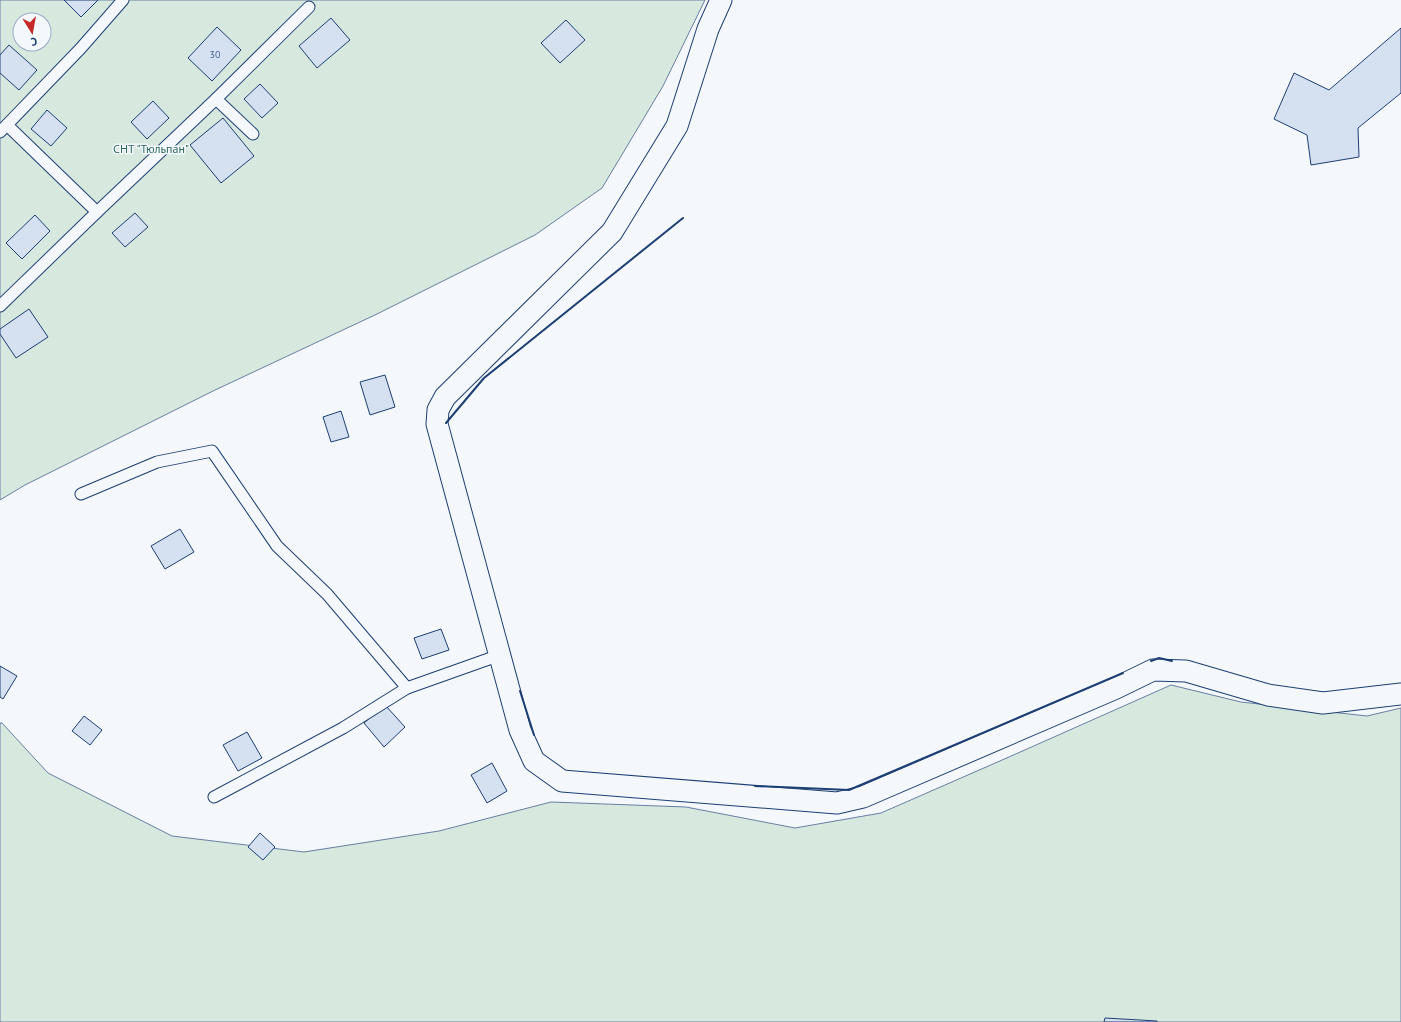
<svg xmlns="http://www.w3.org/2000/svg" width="1401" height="1022" viewBox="0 0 1401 1022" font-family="'PT Sans',sans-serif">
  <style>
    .green { fill: #d7e8df; stroke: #687fa3; fill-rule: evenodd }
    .building { fill: #d5e0f0; stroke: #1d3f73 }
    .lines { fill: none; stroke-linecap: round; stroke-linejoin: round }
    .lane-casing { stroke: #1d3f73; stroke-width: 13 }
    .street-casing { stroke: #1d3f73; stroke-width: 23 }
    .lane { stroke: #f4f7fb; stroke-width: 11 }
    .street { stroke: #f4f7fb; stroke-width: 21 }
    .wall { stroke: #1d3f73; stroke-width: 2 }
    .labels { text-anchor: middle; stroke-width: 3; stroke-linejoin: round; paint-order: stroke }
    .number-label { font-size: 10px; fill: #4b6792 }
    .park-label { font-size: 12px; fill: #2c6c60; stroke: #f4f7fb }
  </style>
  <rect width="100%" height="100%" fill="#f4f7fb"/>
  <g class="green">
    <path d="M0,0H705L663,86L602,188L535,235L377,314L213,391L25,485L0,500ZM20,20H44V44H20Z"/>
    <polygon points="1171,685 1241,702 1367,716 1401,708 1401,1022 0,1022 0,723 2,723 48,773 172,836 304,852 439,831 551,802 686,807 795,828 881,813 1009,757"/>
  </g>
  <g class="building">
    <polygon points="64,0 98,0 81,17"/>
    <polygon points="331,18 350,40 317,68 299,46"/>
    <polygon points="566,20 585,40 560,63 541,43"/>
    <polygon points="217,27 241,50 212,81 188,58"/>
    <polygon points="1401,28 1401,93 1358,128 1359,157 1311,165 1307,135 1274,119 1294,73 1329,90"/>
    <polygon points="9,45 37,70 19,90 0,73 0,55"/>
    <polygon points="260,84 278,103 262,118 244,99"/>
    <polygon points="153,101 169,118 147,139 131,122"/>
    <polygon points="47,110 67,128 51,146 31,129"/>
    <polygon points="223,118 254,156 221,183 190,145"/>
    <polygon points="135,213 148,227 125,247 112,233"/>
    <polygon points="35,215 50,231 22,259 6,243"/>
    <polygon points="29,309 48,337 16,358 0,334 0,329"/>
    <polygon points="385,375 395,407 370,415 360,382"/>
    <polygon points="341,411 349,437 331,442 323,417"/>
    <polygon points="180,529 194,552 165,569 151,546"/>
    <polygon points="441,629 449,650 422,659 414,638"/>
    <polygon points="0,666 17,676 3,699 0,697"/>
    <polygon points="385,705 405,727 384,747 364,723"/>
    <polygon points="84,716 102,730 90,745 72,731"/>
    <polygon points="247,732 262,758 238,771 223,745"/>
    <polygon points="492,763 507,791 487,803 471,775"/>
    <polygon points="260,833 275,847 263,860 248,847"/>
    <polygon points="1105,1018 1157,1021 1157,1022 1104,1022"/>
  </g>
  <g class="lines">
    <g class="lane-casing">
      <g id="lane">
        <polyline points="216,99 253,134"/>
        <polyline points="7,125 97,212 216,99 309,7"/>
        <polyline points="0,132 81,48 123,0"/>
        <polyline points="0,306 97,212"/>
        <polyline points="81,494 157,462 212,451 277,546 327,594 407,688"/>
        <polyline points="214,797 343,728 407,688 500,655"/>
      </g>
    </g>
    <g class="street-casing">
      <polyline id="street" points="721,0 708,29 677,126 612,232 445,397 438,410 437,424 520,730 534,761 562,781 837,803 863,797 1116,688 1153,670 1186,671 1268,695 1323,703 1401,694"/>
    </g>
    <use href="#lane" class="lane"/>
    <use href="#street" class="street"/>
    <g class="wall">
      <polyline points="446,423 484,378 683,218"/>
      <polyline points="1151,661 1159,658 1172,661"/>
      <polyline points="520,691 534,735"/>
      <polyline points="755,786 849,790 1123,673"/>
    </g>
  </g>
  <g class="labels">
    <g class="number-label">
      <text x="215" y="58">30</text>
    </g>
    <g class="park-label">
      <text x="151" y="153">СНТ "Тюльпан"</text>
    </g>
  </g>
  <g transform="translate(32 32) rotate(169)"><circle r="19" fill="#f4f7fb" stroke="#9eadc5"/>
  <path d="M0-3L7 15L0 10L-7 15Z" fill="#c62828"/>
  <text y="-6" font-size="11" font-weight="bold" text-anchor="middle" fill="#1d3f73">С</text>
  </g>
</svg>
